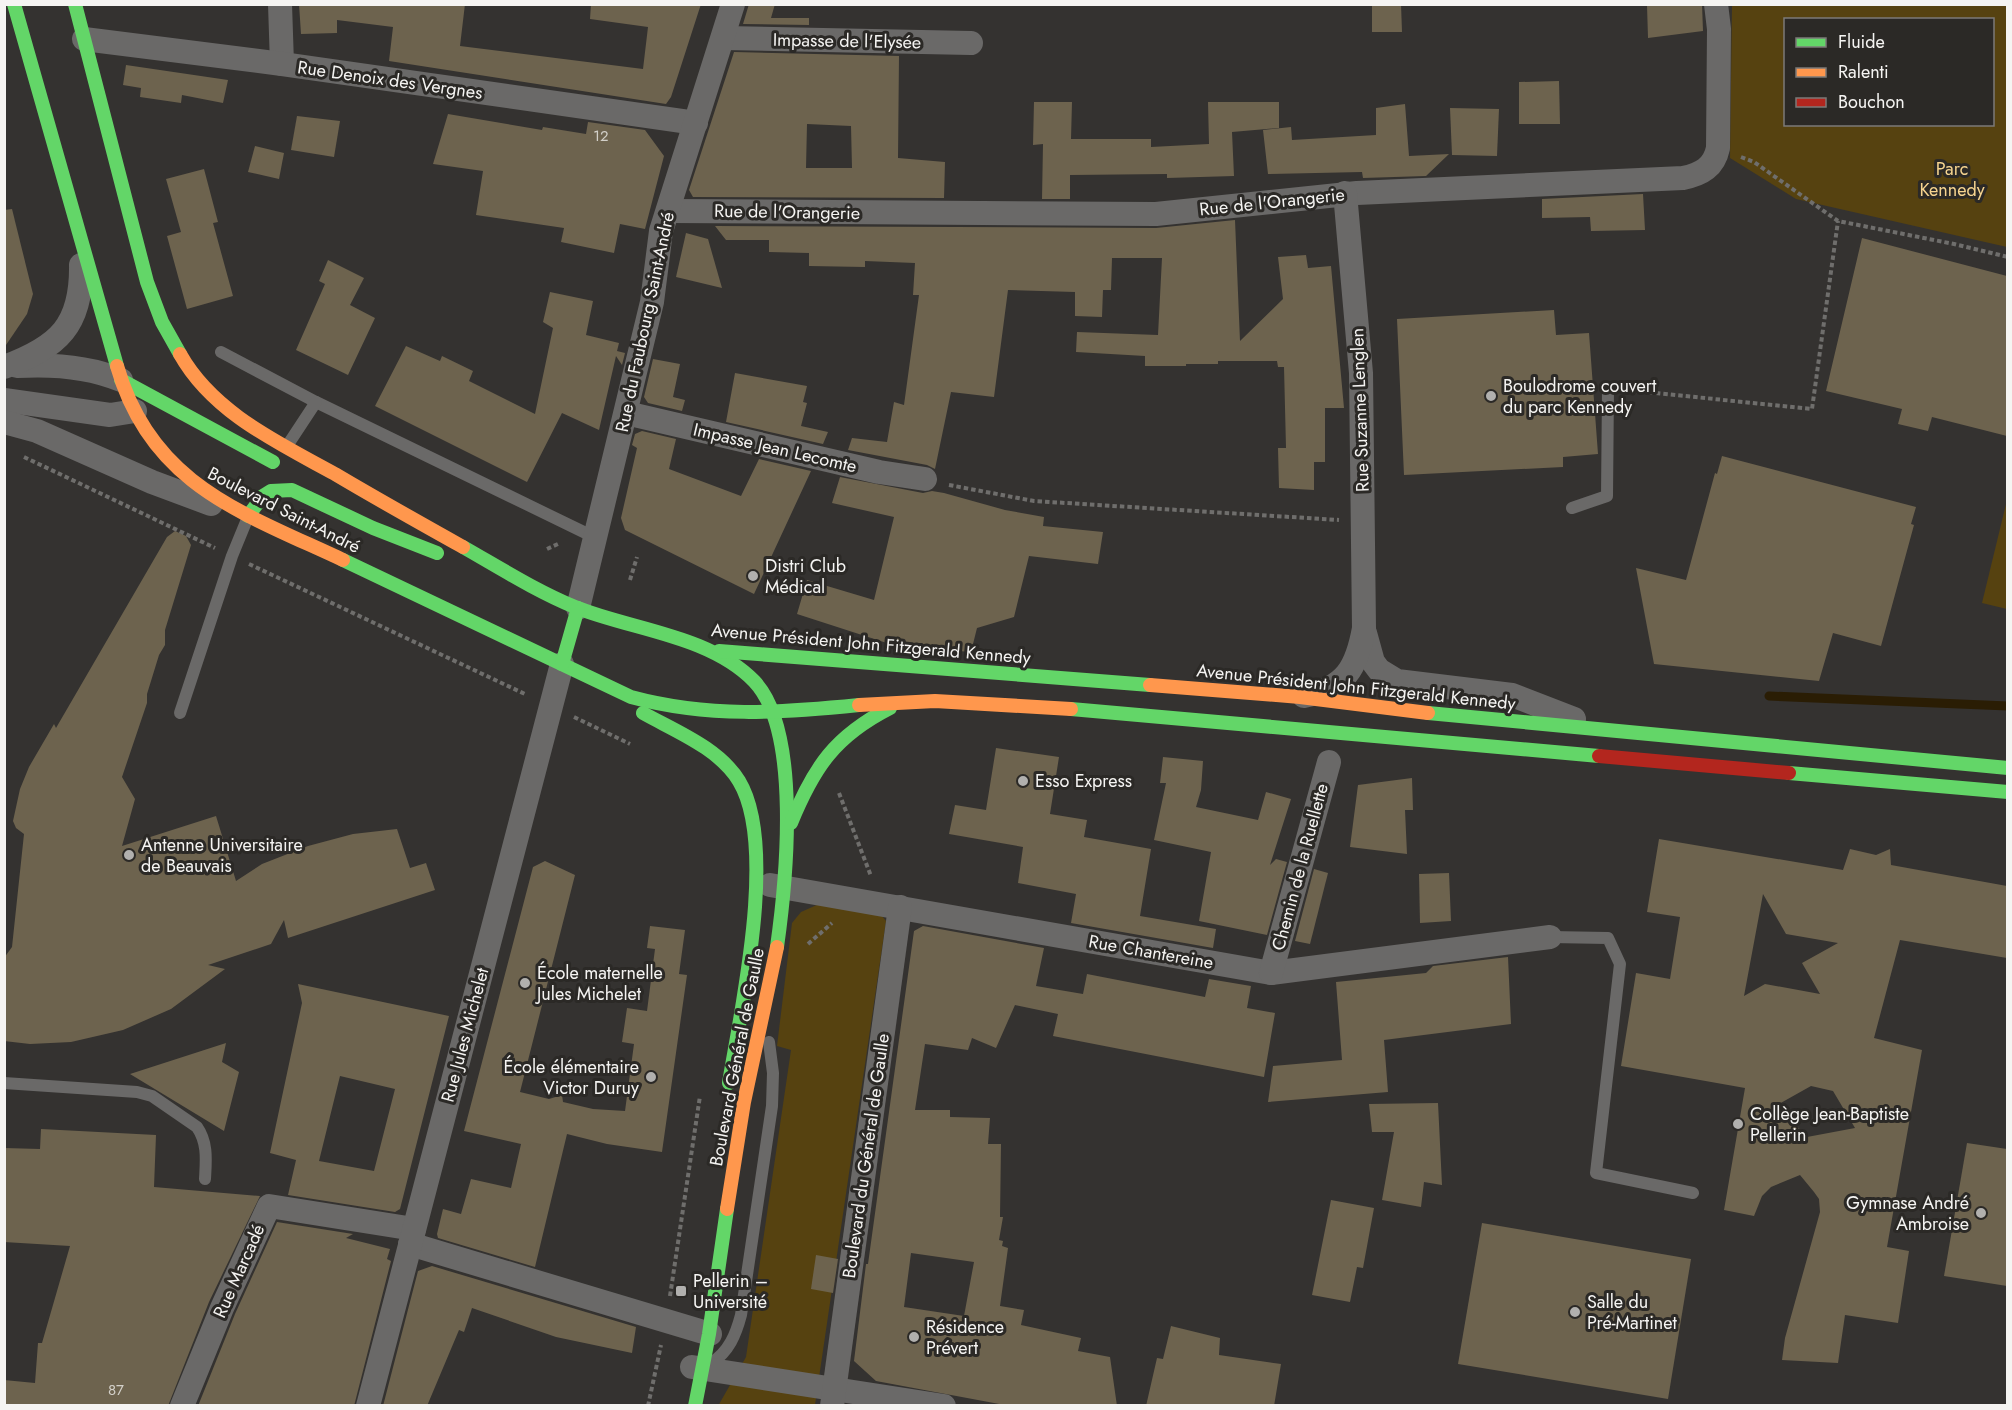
<svg xmlns="http://www.w3.org/2000/svg" width="2012" height="1410" viewBox="0 0 2012 1410" font-family="Jost,sans-serif">
  <style>
    .green { fill: #564210; fill-rule: evenodd }
    .lines { fill: none; stroke-linecap: round; stroke-linejoin: round }
    .stream { stroke: #2a1d04; stroke-width: 9 }
    .building { fill: #6d634e; fill-rule: evenodd }
    .path { stroke: #6f6e6c; stroke-width: 4; stroke-dasharray: 4.5 3; stroke-linecap: butt }
    .lane { stroke: #6a6968; stroke-width: 12 }
    .street { stroke: #6a6968; stroke-width: 24 }
    .fast { stroke: #63d668; stroke-width: 14 }
    .slow { stroke: #ff974d; stroke-width: 14 }
    .jam { stroke: #b3261e; stroke-width: 14 }
    .poi-dot { fill: #b1b0ae; stroke: #2b2926; stroke-width: 2 }
    .labels { text-anchor: middle; stroke-width: 6; stroke-linejoin: round; paint-order: stroke }
    .number-label { font-size: 15px; fill: #d3d0c9 }
    .street-label { font-size: 18px; fill: #f5f4f2; stroke: #2b2926 }
    .park-label { font-size: 18px; fill: #f6d48f; stroke: #2b2926 }
    .poi-label { font-size: 18px; fill: #f5f4f2; stroke: #2b2926; text-anchor: start }
  </style>
  <rect width="100%" height="100%" fill="#343230"/>
  <g class="green">
    <path d="M1732,5H2007V247L1796,199L1730,158ZM1786,20H1992V124H1786Z"/>
    <polygon points="2007,500 2007,609 1982,603"/>
    <polygon points="819,904 882,916 886,921 815,1405 718,1406 746,1357 791,1050 777,1046 792,923 801,912"/>
  </g>
  <g class="lines">
    <polyline class="stream" points="1769,696 2008,706"/>
  </g>
  <g class="building">
    <polygon points="299,4 465,4 460,46 643,69 648,27 590,19 591,4 701,4 671,97 666,104 389,61 393,27 337,20 337,33 301,34"/>
    <polygon points="749,4 775,4 771,18 809,18 809,25 743,24"/>
    <polygon points="1372,4 1401,4 1402,32 1372,32"/>
    <polygon points="1660,4 1702,4 1703,31 1648,38 1647,6"/>
    <path d="M734,52L899,56L898,158L945,162L944,198L693,197L689,190ZM807,124L851,126L852,168H806Z"/>
    <polygon points="126,65 228,80 223,103 182,95 181,103 140,97 141,88 123,85"/>
    <polygon points="1559,81 1560,124 1519,124 1519,82"/>
    <polygon points="1034,102 1072,102 1071,139 1151,139 1151,147 1209,144 1208,102 1279,102 1279,128 1232,132 1234,176 1167,178 1167,174 1070,175 1070,199 1042,199 1043,144 1033,145"/>
    <polygon points="1405,104 1409,156 1449,154 1426,176 1363,178 1362,172 1268,174 1263,130 1291,127 1292,140 1376,135 1376,108"/>
    <polygon points="1450,108 1499,109 1497,156 1452,155"/>
    <polygon points="448,114 542,130 543,127 586,134 588,122 645,130 664,156 645,229 620,224 614,253 561,242 564,228 476,215 483,171 433,164"/>
    <polygon points="297,116 340,121 334,157 291,150"/>
    <polygon points="255,146 284,153 279,179 248,172"/>
    <polygon points="204,169 218,222 213,223 233,296 187,309 167,236 181,232 166,179"/>
    <polygon points="1643,194 1645,230 1591,231 1590,217 1542,218 1542,199"/>
    <polygon points="12,209 33,294 27,314 4,348 4,210"/>
    <polygon points="1235,220 1240,341 1283,299 1278,257 1306,255 1308,268 1331,266 1344,408 1325,408 1325,462 1314,462 1314,490 1279,488 1278,448 1286,448 1284,367 1278,367 1277,361 1218,361 1218,364 1186,364 1186,366 1145,366 1145,356 1076,352 1077,332 1158,335 1162,258 1112,258 1111,290 1103,290 1102,317 1075,316 1075,292 1008,290 994,397 951,392 935,469 927,465 848,450 852,438 887,442 894,402 904,405 919,295 913,295 915,263 865,261 865,267 809,266 809,253 769,252 769,240 726,240 715,226 1156,228"/>
    <polygon points="686,233 708,239 722,288 676,277"/>
    <polygon points="1862,238 2007,276 2007,436 1932,417 1928,431 1898,424 1902,409 1826,391"/>
    <polygon points="328,260 364,278 350,305 375,318 348,375 296,350 325,284 319,281"/>
    <polygon points="550,292 593,301 586,335 619,343 617,351 625,353 622,365 616,356 599,430 562,413 527,482 375,406 406,346 440,361 442,356 473,371 469,381 535,414 553,328 543,322"/>
    <polygon points="1554,310 1556,335 1589,333 1598,454 1563,457 1563,467 1404,475 1397,319"/>
    <polygon points="653,359 680,364 673,397 685,400 682,411 648,403 644,397"/>
    <polygon points="735,373 807,386 803,402 807,403 801,426 828,432 823,444 726,422"/>
    <polygon points="642,431 676,439 669,469 741,496 759,459 811,471 754,594 625,530 621,518 637,448 632,445 635,434"/>
    <polygon points="1722,456 1916,507 1911,524 1914,525 1881,646 1833,633 1819,681 1654,664 1636,568 1686,580 1715,473 1717,474"/>
    <polygon points="840,477 923,493 932,491 944,493 1005,510 1044,517 1043,526 1103,532 1098,564 1029,556 1014,617 977,628 971,652 896,646 797,614 807,580 874,600 894,517 832,503"/>
    <polygon points="175,531 186,536 191,545 165,630 165,645 159,655 147,694 147,703 122,777 135,799 122,846 216,816 236,881 262,864 308,846 353,834 397,829 410,868 426,863 435,890 288,938 284,920 271,944 208,965 225,969 171,1009 123,1030 71,1042 30,1044 4,1041 4,958 12,947 24,834 16,828 13,821 20,789 29,767 54,724 56,728 167,537"/>
    <polygon points="996,748 1059,757 1050,814 1087,820 1084,837 1151,849 1140,916 1216,929 1213,948 1071,923 1076,894 1018,883 1023,847 949,834 955,805 986,810"/>
    <polygon points="1163,757 1203,761 1201,790 1196,807 1258,820 1266,792 1291,799 1270,865 1276,859 1287,862 1267,935 1199,921 1211,852 1154,840 1166,783 1160,783"/>
    <polygon points="1412,778 1413,810 1405,810 1407,854 1350,847 1358,785"/>
    <path d="M1659,839L1843,870L1850,849L1876,855L1890,849L1891,865L2007,886V958L1900,940L1874,1038L1922,1050L1887,1247L1909,1251L1898,1323L1845,1315L1838,1363L1782,1360L1785,1338L1820,1212L1819,1199L1814,1192L1800,1175L1771,1187L1762,1196L1754,1216L1724,1210L1745,1088L1621,1066L1636,973L1670,979L1680,917L1647,912ZM1763,894L1786,934L1838,943L1802,963L1820,994L1765,984L1744,996ZM1811,1086L1833,1091L1855,1128L1807,1137L1777,1105Z"/>
    <polygon points="545,861 575,875 520,1092 549,1099 562,1095 563,1102 593,1109 625,1111 634,1044 622,1042 627,1008 647,1011 655,949 647,948 650,926 685,930 679,974 687,975 662,1152 607,1144 567,1134 535,1267 438,1238 437,1234 443,1209 461,1214 471,1179 511,1188 521,1144 464,1131 533,867"/>
    <polygon points="1314,869 1328,873 1310,944 1295,941"/>
    <polygon points="1449,873 1451,921 1420,923 1419,874"/>
    <path d="M923,926L1044,948L1036,986L1083,994L1087,974L1205,997L1209,979L1251,986L1247,1008L1275,1013L1264,1077L1053,1036L1058,1014L1015,1005L996,1048L972,1038L968,1050L925,1044L915,1110H950V1117L990,1118L988,1144H1001L1000,1217H1003L999,1240L1003,1241L1002,1246L1008,1248L1000,1306L1024,1310L1021,1325L1081,1338L1078,1351L1110,1357L1117,1406H1010L876,1381L854,1361L866,1264H868L914,931ZM911,1253L974,1262L964,1316L904,1307Z"/>
    <polygon points="1508,957 1511,1024 1384,1040 1388,1092 1268,1102 1273,1066 1342,1060 1336,982 1426,973 1433,966"/>
    <path d="M298,984L449,1016L400,1209L395,1212L288,1195L296,1160L270,1153L302,1003ZM340,1076L395,1089L374,1171L319,1161Z"/>
    <polygon points="226,1043 222,1062 239,1072 224,1131 130,1074"/>
    <polygon points="1438,1103 1442,1185 1424,1182 1421,1207 1382,1200 1394,1132 1372,1132 1369,1104"/>
    <polygon points="41,1129 156,1135 154,1187 260,1196 209,1302 168,1406 4,1404 4,1380 35,1383 38,1343 42,1343 70,1246 4,1242 4,1148 40,1149"/>
    <polygon points="1967,1143 2007,1149 2007,1286 1944,1276"/>
    <polygon points="1331,1200 1374,1208 1363,1268 1357,1267 1350,1302 1312,1295"/>
    <polygon points="277,1222 353,1234 346,1238 390,1249 387,1259 391,1261 354,1406 198,1406 235,1314"/>
    <polygon points="1482,1223 1691,1259 1668,1399 1458,1364"/>
    <polygon points="816,1255 838,1259 833,1293 811,1289"/>
    <polygon points="432,1266 636,1327 632,1353 556,1337 472,1308 464,1332 459,1330 427,1406 383,1406 418,1271"/>
    <polygon points="1171,1326 1220,1338 1219,1355 1281,1364 1274,1406 1146,1406 1157,1358 1163,1359"/>
  </g>
  <g class="lines">
    <g class="path">
      <polyline points="1741,157 1754,162 1838,221 1954,244 2008,257"/>
      <polyline points="1626,390 1812,409 1838,221"/>
      <polyline points="24,457 215,548"/>
      <polyline points="949,485 1034,501 1339,520"/>
      <polyline points="547,549 560,543"/>
      <polyline points="249,564 527,695"/>
      <polyline points="630,580 637,557"/>
      <polyline points="574,717 630,744"/>
      <polyline points="839,793 871,876"/>
      <polyline points="808,944 832,923"/>
      <polyline points="670,1296 700,1096"/>
      <polyline points="648,1406 661,1345"/>
    </g>
    <g class="lane">
      <polyline points="221,352 316,402 596,538"/>
      <polyline points="287,446 316,402"/>
      <polyline points="1572,508 1607,496 1608,388"/>
      <polyline points="180,713 232,556 248,517"/>
      <polyline points="1550,937 1608,938 1620,964 1596,1173 1693,1193"/>
      <path d="M4,1083L137,1092L152,1096L197,1127C208,1143 206,1160 205,1179"/>
      <path d="M711,1363C729,1352 736,1334 741,1315L772,1106L773,1073L769,1042"/>
    </g>
    <g class="street">
      <polyline points="280,4 282,64"/>
      <polyline points="723,38 971,43"/>
      <polyline points="84,39 282,64 696,123"/>
      <path d="M668,211L1156,214L1357,193L1683,178C1702,174 1714,167 1718,148L1719,29L1716,4"/>
      <path d="M17,366C51,364 90,367 121,380"/>
      <path d="M4,367C59,347 82,325 81,265"/>
      <polyline points="4,400 110,415 135,411"/>
      <polyline points="626,413 879,472 925,479"/>
      <polyline points="4,422 37,431 152,482 211,504"/>
      <polyline points="578,608 652,302 661,231 733,4"/>
      <polyline points="1365,633 1373,662 1379,670 1397,681 1512,695 1574,719"/>
      <path d="M1304,696C1346,688 1357,667 1364,628L1361,373L1345,193"/>
      <polyline points="770,885 1271,973 1550,937"/>
      <polyline points="1271,973 1329,762"/>
      <polyline points="410,1244 710,1334"/>
      <polyline points="692,1367 944,1406"/>
      <polyline points="182,1406 222,1308 269,1206 414,1229"/>
      <polyline points="368,1406 562,664"/>
      <polyline points="832,1406 900,907"/>
    </g>
    <g class="fast">
      <polyline points="14,4 117,366"/>
      <polyline points="75,4 147,282 162,322 180,354"/>
      <polyline points="121,380 273,462"/>
      <polyline points="248,516 263,496 271,491 292,490 373,528 437,553"/>
      <path d="M463,547C500,568 536,591 575,607C632,630 709,635 754,681C802,731 786,883 777,947"/>
      <path d="M343,560L631,697C709,718 779,713 859,705"/>
      <polyline points="719,651 1150,685"/>
      <polyline points="562,664 578,608"/>
      <polyline points="1071,709 1599,756"/>
      <path d="M643,713C675,731 719,748 739,781C778,845 741,1010 729,1083"/>
      <polyline points="1428,713 2008,768"/>
      <polyline points="1789,773 2008,792"/>
      <path d="M791,823C814,767 835,736 890,708"/>
      <polyline points="695,1406 709,1334 727,1209"/>
    </g>
    <g class="slow">
      <path d="M180,354C213,413 279,443 335,474C377,499 420,523 463,547"/>
      <path d="M117,366C151,485 243,513 343,560"/>
      <polyline points="1150,685 1300,697 1428,713"/>
      <polyline points="859,705 935,701 1071,709"/>
      <polyline points="727,1209 744,1102 777,947"/>
    </g>
    <polyline class="jam" points="1599,756 1789,773"/>
  </g>
  <g class="poi-dot">
    <circle cx="1491" cy="396" r="6"/>
    <circle cx="753" cy="576" r="6"/>
    <circle cx="1023" cy="781" r="6"/>
    <circle cx="129" cy="855" r="6"/>
    <circle cx="525" cy="983" r="6"/>
    <circle cx="651" cy="1077" r="6"/>
    <circle cx="1738" cy="1124" r="6"/>
    <circle cx="1981" cy="1213" r="6"/>
    <rect x="675" y="1285" width="12" height="12" rx="3"/>
    <circle cx="1575" cy="1312" r="6"/>
    <circle cx="914" cy="1337" r="6"/>
  </g>
  <g class="labels">
    <g class="number-label">
      <text x="601" y="141">12</text>
      <text x="116" y="1395">87</text>
    </g>
    <g class="street-label">
      <text transform="translate(847 41) rotate(1)" y="6">Impasse de l'Elysée</text>
      <text transform="translate(390 80) rotate(8)" y="6">Rue Denoix des Vergnes</text>
      <text transform="translate(1272 202) rotate(-6)" y="6">Rue de l'Orangerie</text>
      <text transform="translate(787 212) rotate(1)" y="6">Rue de l'Orangerie</text>
      <text transform="translate(645 322) rotate(-78)" y="6">Rue du Faubourg Saint-André</text>
      <text transform="translate(1360 410) rotate(-92)" y="6">Rue Suzanne Lenglen</text>
      <text transform="translate(775 448) rotate(13)" y="6">Impasse Jean Lecomte</text>
      <text transform="translate(284 510) rotate(27)" y="6">Boulevard Saint-André</text>
      <text transform="translate(871 644) rotate(5)" y="6">Avenue Président John Fitzgerald Kennedy</text>
      <text transform="translate(1356 687) rotate(6)" y="6">Avenue Président John Fitzgerald Kennedy</text>
      <text transform="translate(1300 867) rotate(-75)" y="6">Chemin de la Ruellette</text>
      <text transform="translate(1151 952) rotate(10)" y="6">Rue Chantereine</text>
      <text transform="translate(465 1035) rotate(-75)" y="6">Rue Jules Michelet</text>
      <text transform="translate(737 1057) rotate(-79)" y="6">Boulevard Général de Gaulle</text>
      <text transform="translate(866 1156) rotate(-82)" y="6">Boulevard du Général de Gaulle</text>
      <text transform="translate(239 1271) rotate(-66)" y="6">Rue Marcadé</text>
    </g>
    <g class="park-label">
      <text x="1952" y="175">Parc<tspan x="1952" dy="21">Kennedy</tspan></text>
    </g>
    <g class="poi-label">
      <text x="1503" y="392">Boulodrome couvert<tspan x="1503" dy="21">du parc Kennedy</tspan></text>
      <text x="765" y="572">Distri Club<tspan x="765" dy="21">Médical</tspan></text>
      <text x="1035" y="787">Esso Express</text>
      <text x="141" y="851">Antenne Universitaire<tspan x="141" dy="21">de Beauvais</tspan></text>
      <text x="537" y="979">École maternelle<tspan x="537" dy="21">Jules Michelet</tspan></text>
      <text x="639" y="1073" text-anchor="end">École élémentaire<tspan x="639" dy="21">Victor Duruy</tspan></text>
      <text x="1750" y="1120">Collège Jean-Baptiste<tspan x="1750" dy="21">Pellerin</tspan></text>
      <text x="1969" y="1209" text-anchor="end">Gymnase André<tspan x="1969" dy="21">Ambroise</tspan></text>
      <text x="693" y="1287">Pellerin –<tspan x="693" dy="21">Université</tspan></text>
      <text x="1587" y="1308">Salle du<tspan x="1587" dy="21">Pré-Martinet</tspan></text>
      <text x="926" y="1333">Résidence<tspan x="926" dy="21">Prévert</tspan></text>
    </g>
  </g>
  <rect width="2012" height="1410" fill="none" stroke="#f5f4f2" stroke-width="12"/>
  <rect x="1784" y="18" width="210" height="108" fill="#2b2926" stroke="#7c7a78" stroke-width="1.5"/>
  <rect x="1796" y="38" width="30" height="9" fill="#63d668" stroke="#7c7a78" stroke-width="1.5"/>
  <text x="1838" y="48" font-size="18" fill="#f5f4f2">Fluide</text>
  <rect x="1796" y="68" width="30" height="9" fill="#ff974d" stroke="#7c7a78" stroke-width="1.5"/>
  <text x="1838" y="78" font-size="18" fill="#f5f4f2">Ralenti</text>
  <rect x="1796" y="98" width="30" height="9" fill="#b3261e" stroke="#7c7a78" stroke-width="1.5"/>
  <text x="1838" y="108" font-size="18" fill="#f5f4f2">Bouchon</text>
</svg>
